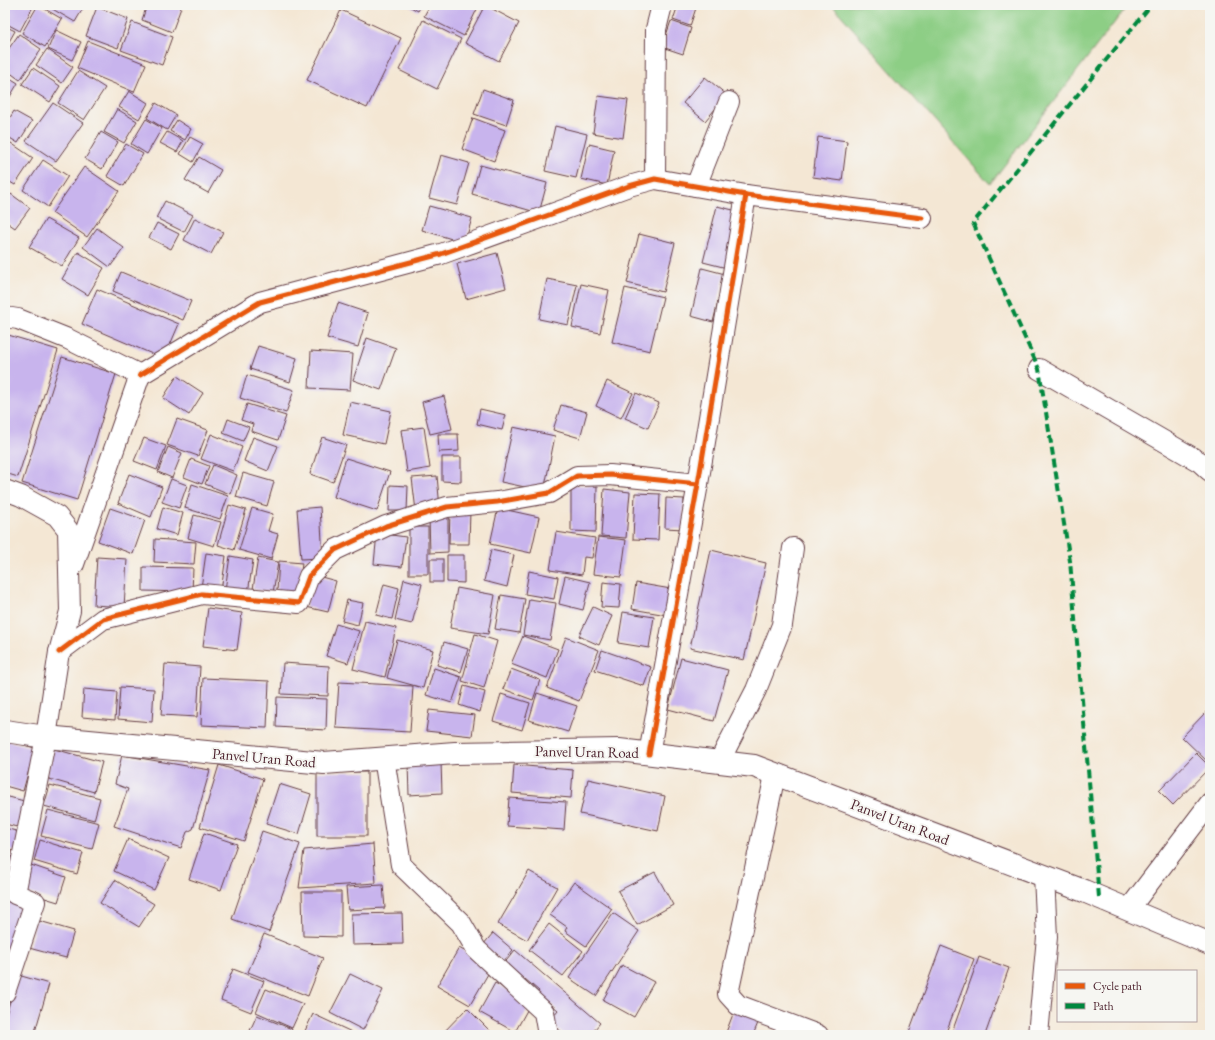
<svg xmlns="http://www.w3.org/2000/svg" width="1215" height="1040" viewBox="0 0 1215 1040" font-family="'EB Garamond',serif">
  <style>
    .green { fill: #8dce85; stroke: #6c7658 }
    .building { fill: #c8b4ed }
    .lines { fill: none; stroke-linecap: round; stroke-linejoin: round }
    .street-casing { stroke: #643d44; stroke-width: 22 }
    .primary-casing { stroke: #643d44; stroke-width: 24 }
    .street { stroke: #fff; stroke-width: 20 }
    .primary { stroke: #fff; stroke-width: 22 }
    .quiet { stroke: #00873e; stroke-width: 4; stroke-dasharray: 8 4; stroke-linecap: butt }
    .cycleway-casing { stroke: #f6f6f2; stroke-width: 8 }
    .cycleway { stroke: #e8590c; stroke-width: 5 }
    .labels { text-anchor: middle; stroke-width: 4; stroke-linejoin: round; paint-order: stroke }
    .street-label { font-size: 15px; fill: #4a1f2b; stroke: #f6f6f2 }
  </style>
  <rect width="100%" height="100%" fill="#f6f6f2"/>
  <filter id="ink" filterUnits="userSpaceOnUse"><feTurbulence type="fractalNoise" baseFrequency=".025" numOctaves="2"/><feDisplacementMap in="SourceGraphic" scale="8" xChannelSelector="R" yChannelSelector="G"/><feConvolveMatrix kernelMatrix="1 2 1 2 8 2 1 2 1" color-interpolation-filters="sRGB"/></filter>
  <filter id="wash" filterUnits="userSpaceOnUse"><feTurbulence type="fractalNoise" baseFrequency=".012" numOctaves="4" result="noise"/><feDisplacementMap in="SourceGraphic" scale="16" xChannelSelector="R" yChannelSelector="G"/><feGaussianBlur stdDeviation="0.9" result="paint"/><feColorMatrix in="noise" values="0 0 0 0 0 0 0 0 0 0 0 0 0 0 0 0 0 1.4 0 .05"/><feComposite in="paint" operator="in"/></filter>
  <g filter="url(#wash)">
    <rect width="100%" height="100%" fill="#f4e7d4"/>
    <polygon class="green" points="832,5 1128,5 990,184"/>
    <g id="blocks">
      <g class="building">
        <polygon points="5,5 34,5 20,31 5,23"/>
        <polygon points="38,5 62,19 45,47 22,33"/>
        <polygon points="50,5 85,5 75,22 49,7"/>
        <polygon points="147,5 182,5 172,32 142,20"/>
        <polygon points="407,5 422,5 418,11"/>
        <polygon points="430,5 479,5 464,36 424,16"/>
        <polygon points="485,5 519,23 499,61 465,43"/>
        <polygon points="678,5 697,5 690,26 673,20"/>
        <polygon points="97,7 128,19 118,48 86,36"/>
        <polygon points="341,10 401,38 367,108 307,80"/>
        <polygon points="423,20 461,39 437,89 399,70"/>
        <polygon points="671,21 691,28 683,54 662,47"/>
        <polygon points="132,22 172,37 162,65 121,50"/>
        <polygon points="5,26 15,31 6,47 5,47"/>
        <polygon points="56,30 81,42 72,60 48,49"/>
        <polygon points="19,34 41,49 20,80 5,69 5,54"/>
        <polygon points="88,41 146,64 134,92 77,68"/>
        <polygon points="47,49 73,67 62,83 36,65"/>
        <polygon points="33,68 60,86 50,102 22,84"/>
        <polygon points="78,71 105,88 84,120 58,103"/>
        <polygon points="5,75 18,83 8,100 5,99"/>
        <polygon points="705,77 727,95 705,121 683,103"/>
        <polygon points="483,89 514,100 506,125 474,114"/>
        <polygon points="129,91 148,103 139,119 119,107"/>
        <polygon points="598,96 628,100 623,138 593,133"/>
        <polygon points="53,103 83,123 56,161 26,141"/>
        <polygon points="156,103 176,115 167,130 147,118"/>
        <polygon points="117,109 137,121 124,143 104,132"/>
        <polygon points="14,111 32,121 18,143 5,135 5,126"/>
        <polygon points="473,118 505,130 494,161 462,149"/>
        <polygon points="146,119 162,128 147,154 131,144"/>
        <polygon points="177,120 191,129 185,140 170,131"/>
        <polygon points="555,126 587,134 576,178 545,171"/>
        <polygon points="101,132 118,142 102,169 85,159"/>
        <polygon points="167,132 183,141 177,152 160,143"/>
        <polygon points="190,137 203,144 193,162 180,154"/>
        <polygon points="818,137 847,141 842,181 813,177"/>
        <polygon points="8,141 33,158 15,185 5,179 5,145"/>
        <polygon points="126,144 143,154 124,186 107,176"/>
        <polygon points="589,144 614,150 607,185 581,179"/>
        <polygon points="441,155 469,163 457,205 429,198"/>
        <polygon points="199,157 221,170 208,193 185,180"/>
        <polygon points="43,160 68,176 48,207 23,190"/>
        <polygon points="480,165 547,183 539,213 472,194"/>
        <polygon points="84,167 119,191 87,237 52,213"/>
        <polygon points="11,194 30,208 15,228 5,221 5,202"/>
        <polygon points="165,201 193,215 184,232 156,218"/>
        <polygon points="429,206 472,218 465,243 422,230"/>
        <polygon points="717,206 741,212 727,268 703,262"/>
        <polygon points="195,218 223,232 211,254 184,240"/>
        <polygon points="46,219 79,238 62,266 29,247"/>
        <polygon points="157,223 179,234 171,249 149,238"/>
        <polygon points="97,228 124,248 110,267 83,247"/>
        <polygon points="639,234 675,243 663,292 627,283"/>
        <polygon points="78,252 104,268 88,295 62,279"/>
        <polygon points="497,253 506,288 466,299 457,264"/>
        <polygon points="702,268 725,274 713,322 691,316"/>
        <polygon points="121,272 191,301 183,320 113,291"/>
        <polygon points="547,279 577,285 568,325 539,319"/>
        <polygon points="581,284 609,290 600,333 572,327"/>
        <polygon points="625,288 663,297 650,351 612,342"/>
        <polygon points="97,289 179,324 164,359 82,324"/>
        <polygon points="338,303 368,313 358,347 327,338"/>
        <polygon points="5,334 58,350 18,477 5,473"/>
        <polygon points="367,338 396,348 381,390 353,380"/>
        <polygon points="258,346 297,358 290,382 250,369"/>
        <polygon points="311,351 353,354 350,390 309,388"/>
        <polygon points="62,357 116,374 77,500 22,483"/>
        <polygon points="247,375 294,390 286,413 240,398"/>
        <polygon points="177,376 203,393 189,415 163,398"/>
        <polygon points="607,381 633,393 621,418 596,406"/>
        <polygon points="636,393 659,403 648,428 625,418"/>
        <polygon points="444,396 452,429 430,434 422,402"/>
        <polygon points="350,402 391,411 384,444 343,435"/>
        <polygon points="247,404 286,416 278,440 251,431 253,424 241,420"/>
        <polygon points="561,405 587,412 580,438 553,430"/>
        <polygon points="480,409 506,415 502,430 477,424"/>
        <polygon points="177,419 208,430 198,456 167,445"/>
        <polygon points="228,419 249,427 243,441 223,433"/>
        <polygon points="424,427 430,468 407,472 401,430"/>
        <polygon points="513,427 555,436 544,491 501,482"/>
        <polygon points="211,434 242,447 233,471 201,459"/>
        <polygon points="438,434 458,434 459,451 439,452"/>
        <polygon points="253,437 278,446 268,471 244,461"/>
        <polygon points="322,437 346,445 333,482 310,474"/>
        <polygon points="144,438 166,446 157,470 134,461"/>
        <polygon points="168,447 182,453 172,478 158,472"/>
        <polygon points="442,457 461,457 461,482 442,481"/>
        <polygon points="346,458 390,472 377,511 334,497"/>
        <polygon points="191,459 209,466 202,484 184,477"/>
        <polygon points="213,465 237,475 230,494 205,484"/>
        <polygon points="243,473 274,482 267,506 236,497"/>
        <polygon points="129,474 162,487 151,517 118,503"/>
        <polygon points="437,476 440,508 416,511 412,478"/>
        <polygon points="171,479 187,485 179,508 162,502"/>
        <polygon points="192,484 228,496 220,519 185,508"/>
        <polygon points="390,485 408,486 407,511 389,511"/>
        <polygon points="571,485 597,486 596,532 571,531"/>
        <polygon points="604,489 630,492 626,538 601,536"/>
        <polygon points="635,493 660,494 658,540 633,539"/>
        <polygon points="666,498 684,499 683,529 665,528"/>
        <polygon points="229,505 246,510 234,550 218,545"/>
        <polygon points="163,507 183,513 177,535 157,529"/>
        <polygon points="320,507 323,558 301,559 297,509"/>
        <polygon points="110,508 145,520 133,554 98,541"/>
        <polygon points="252,508 273,514 268,531 278,534 271,559 239,550"/>
        <polygon points="498,508 539,517 531,553 490,544"/>
        <polygon points="450,511 470,511 469,544 449,544"/>
        <polygon points="194,515 221,522 214,546 188,538"/>
        <polygon points="429,517 448,517 448,552 430,553"/>
        <rect x="409" y="527" width="19" height="47"/>
        <polygon points="556,532 595,538 592,558 584,557 582,575 550,570"/>
        <polygon points="377,533 406,537 402,567 374,564"/>
        <polygon points="598,537 626,540 621,577 593,574"/>
        <polygon points="155,539 196,542 194,564 154,562"/>
        <polygon points="491,550 514,555 507,587 484,581"/>
        <polygon points="711,550 766,563 744,660 690,648"/>
        <polygon points="206,553 226,556 221,591 201,588"/>
        <polygon points="447,555 464,555 464,583 447,582"/>
        <polygon points="230,556 253,560 248,593 225,590"/>
        <polygon points="97,557 127,559 124,607 94,605"/>
        <polygon points="258,558 278,562 273,593 253,589"/>
        <rect x="430" y="559" width="13" height="23"/>
        <polygon points="279,561 302,563 299,593 277,591"/>
        <polygon points="143,567 193,568 192,592 143,591"/>
        <polygon points="529,571 558,577 554,599 525,594"/>
        <polygon points="314,575 336,581 328,612 306,607"/>
        <polygon points="565,576 590,582 583,610 559,604"/>
        <polygon points="404,579 422,584 412,624 395,620"/>
        <polygon points="603,582 621,584 619,608 601,607"/>
        <polygon points="636,583 671,589 667,615 632,609"/>
        <polygon points="384,584 399,588 392,619 376,615"/>
        <polygon points="457,588 495,595 488,634 450,628"/>
        <polygon points="501,595 525,599 519,633 495,629"/>
        <polygon points="529,599 556,603 550,640 523,635"/>
        <polygon points="347,600 363,603 358,625 342,621"/>
        <polygon points="593,607 612,616 599,645 579,636"/>
        <polygon points="208,608 242,613 237,650 203,646"/>
        <polygon points="623,612 654,617 649,648 618,643"/>
        <polygon points="365,621 396,628 385,677 353,669"/>
        <polygon points="336,624 359,631 348,663 326,656"/>
        <polygon points="475,634 497,641 484,688 462,681"/>
        <polygon points="523,636 558,649 547,678 511,664"/>
        <polygon points="566,637 599,650 579,701 547,688"/>
        <polygon points="397,640 433,650 423,688 387,678"/>
        <polygon points="444,642 468,649 461,672 437,665"/>
        <polygon points="602,650 651,667 644,686 595,670"/>
        <polygon points="681,658 728,670 714,721 668,709"/>
        <polygon points="283,663 329,666 328,696 281,694"/>
        <polygon points="165,664 200,667 197,717 161,715"/>
        <polygon points="434,668 461,677 452,703 426,695"/>
        <polygon points="511,669 540,680 533,700 503,689"/>
        <polygon points="203,678 269,681 267,728 201,725"/>
        <polygon points="339,682 413,686 410,732 336,728"/>
        <polygon points="464,686 485,692 480,712 459,705"/>
        <polygon points="120,687 154,689 152,722 118,719"/>
        <polygon points="84,689 117,692 115,720 82,717"/>
        <polygon points="537,693 577,706 568,732 529,720"/>
        <polygon points="501,694 530,703 522,730 493,721"/>
        <polygon points="277,697 327,699 326,730 276,727"/>
        <polygon points="429,710 475,715 472,736 426,731"/>
        <polygon points="1206,712 1210,716 1210,764 1182,737"/>
        <polygon points="5,740 35,748 23,791 5,786"/>
        <polygon points="54,749 102,762 94,792 46,778"/>
        <polygon points="1196,753 1210,767 1173,805 1159,791"/>
        <polygon points="122,755 210,770 193,829 187,832 181,848 114,826 128,789 115,784"/>
        <polygon points="441,762 442,793 409,795 408,764"/>
        <polygon points="219,765 263,779 244,841 200,827"/>
        <polygon points="514,765 573,770 571,798 512,793"/>
        <rect x="317" y="772" width="50" height="64"/>
        <polygon points="588,779 665,796 658,831 580,814"/>
        <polygon points="279,784 311,794 299,834 266,824"/>
        <polygon points="50,785 100,798 94,820 44,806"/>
        <polygon points="5,796 28,802 21,828 5,824"/>
        <polygon points="509,798 566,802 564,830 507,826"/>
        <polygon points="48,810 99,823 92,849 41,836"/>
        <polygon points="5,828 23,833 17,852 5,849"/>
        <polygon points="262,831 300,844 269,932 232,919"/>
        <polygon points="204,833 237,844 221,890 189,879"/>
        <polygon points="128,839 169,858 154,890 114,871"/>
        <polygon points="40,840 83,853 77,874 34,861"/>
        <polygon points="373,844 376,883 299,888 304,850"/>
        <polygon points="5,854 15,857 5,893"/>
        <polygon points="31,865 66,877 58,902 22,891"/>
        <polygon points="529,871 557,887 527,940 498,924"/>
        <polygon points="655,872 673,905 637,925 618,891"/>
        <polygon points="115,880 154,904 139,927 100,903"/>
        <polygon points="574,882 612,909 586,946 565,931 567,927 550,915"/>
        <polygon points="383,885 385,908 348,910 346,887"/>
        <polygon points="302,892 341,892 341,937 303,936"/>
        <polygon points="5,897 29,906 5,972"/>
        <polygon points="402,913 403,944 352,945 351,914"/>
        <polygon points="613,913 639,931 596,996 569,978"/>
        <polygon points="36,920 74,931 66,958 29,948"/>
        <polygon points="549,924 583,951 563,976 529,950"/>
        <polygon points="493,933 513,950 503,962 483,945"/>
        <polygon points="264,934 323,958 308,996 248,972"/>
        <polygon points="941,946 974,959 945,1035 917,1035 909,1032"/>
        <polygon points="459,948 492,967 470,1005 437,986"/>
        <polygon points="515,950 600,1023 590,1035 565,1035 549,1021 558,1010 546,1000 542,1005 534,998 539,991 525,979 521,983 502,966"/>
        <polygon points="979,957 1009,968 985,1035 951,1035"/>
        <polygon points="622,965 654,982 634,1017 603,1000"/>
        <polygon points="233,969 264,981 251,1012 221,1000"/>
        <polygon points="350,974 383,990 363,1030 330,1013"/>
        <polygon points="18,975 49,984 34,1035 5,1035 5,1018"/>
        <polygon points="495,983 531,1003 515,1032 479,1012"/>
        <polygon points="266,989 303,1004 292,1028 256,1012"/>
        <polygon points="467,1008 494,1035 441,1035"/>
        <polygon points="735,1009 760,1018 753,1035 725,1035"/>
        <polygon points="313,1014 358,1035 303,1035"/>
        <polygon points="257,1015 292,1029 289,1035 248,1035"/>
      </g>
    </g>
  </g>
  <g filter="url(#ink)">
    <use href="#blocks" fill-opacity="0" stroke="#643d44" stroke-width="1"/>
    <g class="lines">
      <g class="street-casing">
        <g id="street">
          <polyline points="655,179 656,29 662,5"/>
          <polyline points="696,186 729,102"/>
          <polyline points="5,317 18,319 68,339 140,375 74,564"/>
          <polyline points="1039,369 1200,462 1210,471"/>
          <polyline points="140,375 260,302 441,254 629,186 655,179 746,195"/>
          <polyline points="5,490 21,496 57,516 68,530 70,611 59,652 46,737 15,894 35,902 5,992"/>
          <polyline points="59,652 103,619 202,594 299,603 309,576 335,550 386,526 447,507 497,502 549,493 577,476 610,475 698,484"/>
          <polyline points="649,754 698,484 746,195 922,218"/>
          <polyline points="384,758 401,865 461,923 476,949 544,1012 548,1035"/>
          <polyline points="719,762 756,690 782,625 793,548"/>
          <polyline points="775,775 728,994 738,1005 818,1035"/>
          <polyline points="1129,909 1210,803"/>
          <polyline points="1038,1035 1047,937 1044,876"/>
        </g>
      </g>
      <g class="primary-casing">
        <polyline id="primary" points="5,731 46,737 324,763 455,753 619,750 754,766 1084,891 1210,944"/>
      </g>
      <use href="#street" class="street"/>
      <use href="#primary" class="primary"/>
      <polyline class="quiet" points="1099,897 1070,561 1039,369 973,223 1151,5"/>
      <g class="cycleway-casing">
        <g id="cycleway">
          <polyline points="140,375 260,302 441,254 629,186 655,179 746,195"/>
          <polyline points="59,652 103,619 202,594 299,603 309,576 335,550 386,526 447,507 497,502 549,493 577,476 610,475 698,484"/>
          <polyline points="649,754 698,484 746,195 922,218"/>
        </g>
      </g>
      <use href="#cycleway" class="cycleway"/>
    </g>
  </g>
  <g class="labels">
    <g class="street-label">
      <text transform="translate(587 752) rotate(1)" y="5">Panvel Uran Road</text>
      <text transform="translate(264 758) rotate(5)" y="5">Panvel Uran Road</text>
      <text transform="translate(900 822) rotate(21)" y="5">Panvel Uran Road</text>
    </g>
  </g>
  <rect width="1215" height="1040" fill="none" stroke="#f6f6f2" stroke-width="20"/>
  <rect x="1057" y="970" width="140" height="52" fill="#f6f6f2" stroke="#b1a0a2"/>
  <rect x="1065" y="983" width="20" height="6" fill="#e8590c" stroke="#b1a0a2"/>
  <text x="1093" y="990" font-size="12" fill="#4a1f2b">Cycle path</text>
  <rect x="1065" y="1003" width="20" height="6" fill="#00873e" stroke="#b1a0a2"/>
  <text x="1093" y="1010" font-size="12" fill="#4a1f2b">Path</text>
</svg>
